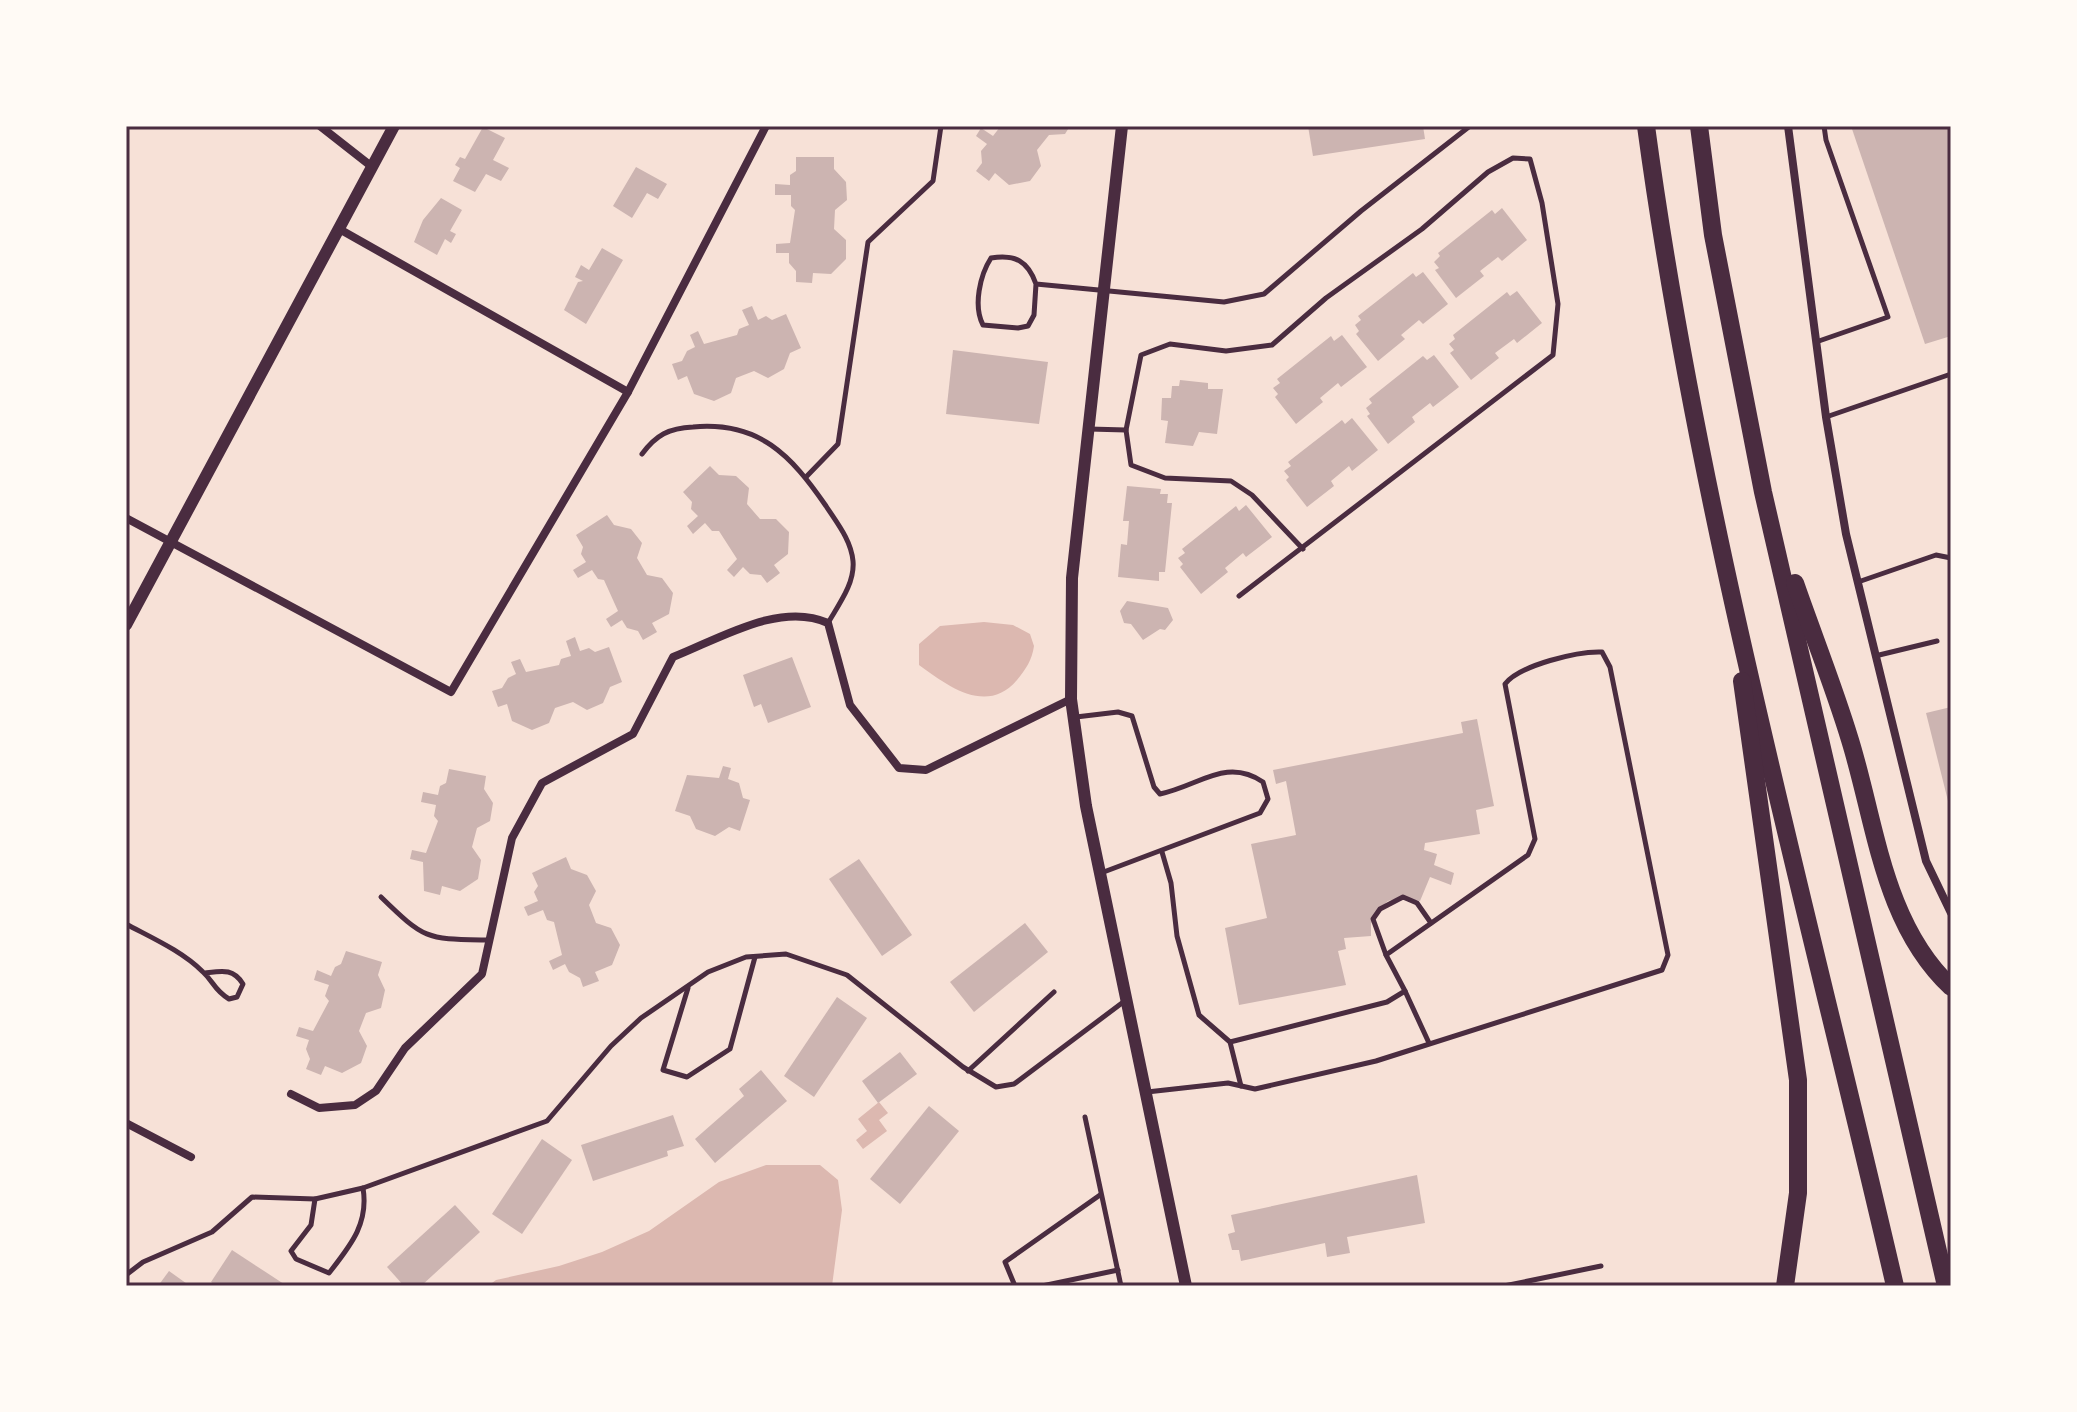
<svg xmlns="http://www.w3.org/2000/svg" width="2077" height="1412" viewBox="0 0 2077 1412" font-family="'Sofia Sans Condensed',sans-serif">
  <style>
    .water { fill: #dcb8b0 }
    .building { fill: #ccb4b1 }
    .lines { fill: none; stroke-linecap: round; stroke-linejoin: round }
    .service { stroke: #4a2c40; stroke-width: 5 }
    .minor { stroke: #4a2c40; stroke-width: 8 }
    .tertiary { stroke: #4a2c40; stroke-width: 12 }
    .motorway { stroke: #4a2c40; stroke-width: 18 }
    .neatline { fill: none; stroke: #4a2c40; stroke-width: 3 }
  </style>
  <rect width="100%" height="100%" fill="#f7e1d7"/>
  <g class="water">
    <path d="M984,622L1013,625L1030,634L1034,646C1032,660 1026,669 1017,680C987,715 949,687 919,665V644L940,626Z"/>
    <polygon points="879,1102 888,1113 879,1120 887,1131 863,1149 856,1140 867,1131 858,1119"/>
    <polygon points="766,1165 820,1165 838,1180 842,1210 832,1286 488,1286 496,1280 559,1266 602,1252 649,1231 719,1182"/>
  </g>
  <g class="building">
    <polygon points="1070,126 1065,134 1049,135 1037,150 1041,166 1030,181 1009,185 995,173 989,181 976,171 982,163 981,151 987,144 976,136 981,128 993,136 1000,127"/>
    <polygon points="1308,126 1423,126 1425,139 1313,156"/>
    <polygon points="1851,126 1951,126 1951,336 1925,344"/>
    <polygon points="483,127 505,138 493,160 509,168 501,181 486,174 475,192 453,181 460,168 455,165 460,157 465,159"/>
    <polygon points="796,157 834,157 834,169 846,182 847,200 835,210 834,229 846,240 846,259 831,274 813,273 812,283 796,282 796,271 789,263 789,253 776,253 776,244 790,243 795,210 791,206 791,195 775,195 775,184 790,185 790,175 796,171"/>
    <polygon points="636,167 667,184 658,199 647,193 632,218 613,206"/>
    <polygon points="441,198 462,210 450,231 456,234 451,243 445,239 437,255 414,242 423,220"/>
    <polygon points="1502,208 1527,240 1502,261 1498,257 1480,271 1484,276 1456,298 1435,270 1439,268 1434,262 1440,256 1438,253 1492,210 1495,214"/>
    <polygon points="602,248 623,260 586,324 564,310 578,282 583,281 575,277 581,265 589,270"/>
    <polygon points="1423,272 1448,304 1423,324 1419,320 1401,335 1405,339 1378,361 1356,334 1359,331 1355,325 1361,320 1358,316 1413,273 1416,277"/>
    <polygon points="1517,291 1542,323 1517,343 1514,339 1495,353 1499,358 1471,380 1450,353 1454,350 1449,344 1455,339 1453,335 1507,292 1510,296"/>
    <polygon points="752,306 758,320 766,316 772,320 786,314 801,348 790,353 784,369 768,378 754,371 736,378 731,393 714,401 694,394 687,376 678,380 672,364 682,361 687,351 695,347 690,335 698,331 704,344 737,335 739,329 749,325 742,310"/>
    <polygon points="1342,335 1367,367 1341,387 1338,383 1320,398 1323,402 1296,424 1275,397 1278,394 1273,388 1280,383 1277,379 1331,336 1334,341"/>
    <polygon points="953,350 1048,362 1039,424 946,414"/>
    <polygon points="1434,355 1459,387 1433,407 1430,403 1412,417 1415,422 1388,444 1367,416 1370,414 1366,408 1372,403 1369,399 1423,356 1427,360"/>
    <polygon points="1180,380 1208,383 1208,389 1223,389 1217,434 1199,432 1193,446 1165,443 1168,421 1161,420 1162,398 1171,398 1172,386 1179,386"/>
    <polygon points="1352,418 1378,450 1352,471 1349,466 1331,481 1334,486 1307,507 1286,480 1289,477 1284,471 1291,466 1288,462 1342,420 1345,424"/>
    <polygon points="710,466 719,475 736,476 749,488 747,504 760,519 776,519 789,532 788,554 774,565 780,573 767,583 761,575 750,574 743,567 734,577 727,570 737,559 719,531 712,531 705,523 693,534 687,526 698,516 691,509 692,502 683,492"/>
    <polygon points="1127,486 1161,489 1160,494 1168,494 1167,503 1172,503 1165,572 1159,572 1159,581 1118,577 1121,544 1127,545 1129,521 1123,521"/>
    <polygon points="1246,505 1272,537 1246,557 1243,553 1225,568 1228,572 1201,594 1180,567 1183,564 1178,558 1185,553 1182,549 1236,506 1239,511"/>
    <polygon points="607,515 614,525 631,529 642,543 637,558 647,575 662,578 673,593 669,614 652,623 657,632 643,640 638,631 627,628 622,620 611,627 606,619 618,611 604,580 598,579 592,570 578,578 573,570 586,562 581,554 583,547 576,535"/>
    <polygon points="1127,601 1168,608 1173,620 1165,630 1160,629 1143,640 1131,624 1124,623 1120,611"/>
    <polygon points="575,637 580,651 589,648 595,652 609,647 622,682 610,687 603,703 587,710 573,702 555,708 549,723 532,730 512,721 507,704 498,707 492,691 502,688 508,678 516,674 511,662 520,659 526,672 559,665 561,659 571,656 566,641"/>
    <polygon points="792,657 811,707 768,723 761,704 754,707 743,675"/>
    <polygon points="1951,707 1951,809 1950,809 1926,713"/>
    <polygon points="1477,719 1494,806 1476,810 1480,834 1425,843 1424,850 1437,854 1434,865 1454,873 1451,885 1430,877 1420,901 1403,897 1388,901 1376,912 1371,924 1371,936 1344,938 1346,949 1338,951 1346,985 1239,1005 1225,928 1267,918 1251,844 1296,835 1286,781 1276,784 1273,770 1463,733 1461,722"/>
    <polygon points="723,766 731,768 728,779 739,783 743,798 750,800 740,831 729,827 715,836 696,829 690,816 675,811 687,775 719,778"/>
    <polygon points="449,769 486,776 484,789 493,803 490,821 477,828 472,847 481,860 478,879 460,891 442,886 440,895 424,891 423,862 410,859 412,850 426,853 438,821 434,816 436,805 421,802 423,792 438,795 440,786 446,783"/>
    <polygon points="566,857 571,869 587,875 596,891 589,905 596,923 611,928 620,945 612,965 595,972 599,981 583,987 580,978 569,972 565,964 553,970 549,961 562,955 554,922 547,920 543,910 528,916 524,907 538,901 534,892 538,886 532,873"/>
    <polygon points="859,859 912,935 882,956 829,879"/>
    <polygon points="1025,923 1048,952 974,1012 950,982"/>
    <polygon points="346,951 382,962 378,975 385,990 381,1008 366,1013 359,1031 367,1046 361,1063 342,1073 325,1066 321,1075 306,1069 310,1059 306,1049 309,1040 296,1036 299,1027 313,1031 329,1001 325,996 329,985 314,980 317,970 331,976 335,967 341,964"/>
    <polygon points="837,997 867,1018 814,1097 784,1076"/>
    <polygon points="900,1052 917,1074 878,1103 862,1081"/>
    <polygon points="761,1070 787,1101 715,1163 695,1139 744,1096 739,1089"/>
    <polygon points="929,1106 959,1131 900,1204 870,1179"/>
    <polygon points="673,1115 684,1146 667,1151 668,1156 593,1181 581,1145"/>
    <polygon points="542,1139 572,1160 522,1234 492,1214"/>
    <polygon points="1417,1175 1425,1223 1347,1237 1350,1253 1327,1257 1325,1243 1241,1261 1239,1250 1232,1250 1228,1234 1235,1232 1231,1215"/>
    <polygon points="455,1205 480,1232 421,1286 404,1286 387,1267"/>
    <polygon points="232,1250 287,1286 216,1286 211,1282"/>
    <polygon points="169,1271 190,1286 158,1286"/>
  </g>
  <g class="lines">
    <g class="service">
      <path d="M1036,284L1034,315L1028,326L1018,328L983,325C973,306 980,275 991,258C1015,254 1028,261 1036,284L1224,302L1264,294L1361,211L1470,126"/>
      <polyline points="1816,342 1888,317 1826,140 1824,126"/>
      <polyline points="1826,417 1951,374"/>
      <polyline points="1089,429 1126,430 1141,355 1170,344 1226,351 1272,345 1326,298 1422,229 1488,172 1513,158 1530,159 1542,203 1558,304 1553,355 1239,596"/>
      <polyline points="1126,430 1131,465 1165,478 1231,481 1252,495 1303,549"/>
      <path d="M642,454C656,435 669,428 693,427C759,421 791,455 826,506C837,523 851,540 853,561C855,583 839,604 828,623"/>
      <polyline points="806,477 838,444 868,242 933,181 941,126"/>
      <polyline points="1858,582 1936,555 1951,558"/>
      <polyline points="1875,656 1937,641"/>
      <path d="M1076,717L1118,712L1132,716L1154,787L1160,794C1199,786 1226,757 1263,782L1268,799L1260,813L1101,873"/>
      <polyline points="1162,852 1171,883 1177,936 1199,1015 1230,1042 1241,1086"/>
      <path d="M381,897C426,941 427,939 489,940"/>
      <path d="M126,924C152,938 182,951 203,972C214,982 214,990 229,999L237,997L243,984C233,968 222,971 205,973"/>
      <polyline points="1386,955 1373,919 1380,909 1403,897 1417,903 1431,923"/>
      <polyline points="688,988 663,1070 687,1077 730,1049 755,957"/>
      <polyline points="1405,991 1429,1043"/>
      <polyline points="968,1071 1054,992"/>
      <path d="M1147,1092L1228,1083L1255,1089L1376,1061L1662,970L1668,955L1610,667L1602,652C1578,651 1520,665 1505,684L1535,839L1528,855L1386,955L1405,991L1387,1002L1230,1042"/>
      <polyline points="1085,1117 1121,1286"/>
      <path d="M315,1199L311,1225L291,1251L296,1259L329,1273C350,1246 369,1224 363,1188"/>
      <polyline points="126,1275 143,1262 212,1232 252,1197 315,1199 363,1188 547,1121 611,1046 641,1018 708,972 746,957 786,954 847,975 963,1067 996,1087 1014,1084 1126,1000"/>
      <polyline points="1015,1286 1005,1262 1100,1195"/>
      <polyline points="1042,1286 1118,1270"/>
      <polyline points="1455,1286 1489,1286"/>
      <polyline points="1504,1286 1601,1266"/>
    </g>
    <g class="minor">
      <polyline points="320,126 371,166"/>
      <polyline points="1788,126 1826,417 1846,534 1926,861 1951,913"/>
      <polyline points="341,230 628,392"/>
      <polyline points="126,518 451,692 628,392 766,126"/>
      <path d="M291,1094L319,1108L355,1105L376,1091L405,1048L482,974L512,838L542,783L633,734L673,657C719,639 780,601 828,623L850,705L899,768L926,770L1071,699"/>
      <polyline points="126,1123 191,1157"/>
    </g>
    <g class="tertiary">
      <polyline points="1122,126 1072,578 1071,699 1086,806 1186,1286"/>
      <polyline points="126,625 394,126"/>
    </g>
    <g class="motorway">
      <path d="M1646,126C1699,518 1806,901 1895,1286"/>
      <polyline points="1699,126 1713,235 1763,492 1946,1286"/>
      <path d="M1795,583C1813,635 1834,687 1850,740C1876,824 1883,923 1951,987"/>
      <polyline points="1742,681 1798,1080 1798,1193 1785,1286"/>
    </g>
  </g>
  <rect width="2077" height="1412" fill="none" stroke="#fffaf5" stroke-width="256"/>
  <rect x="128" y="128" width="1821" height="1156" class="neatline"/>
</svg>
